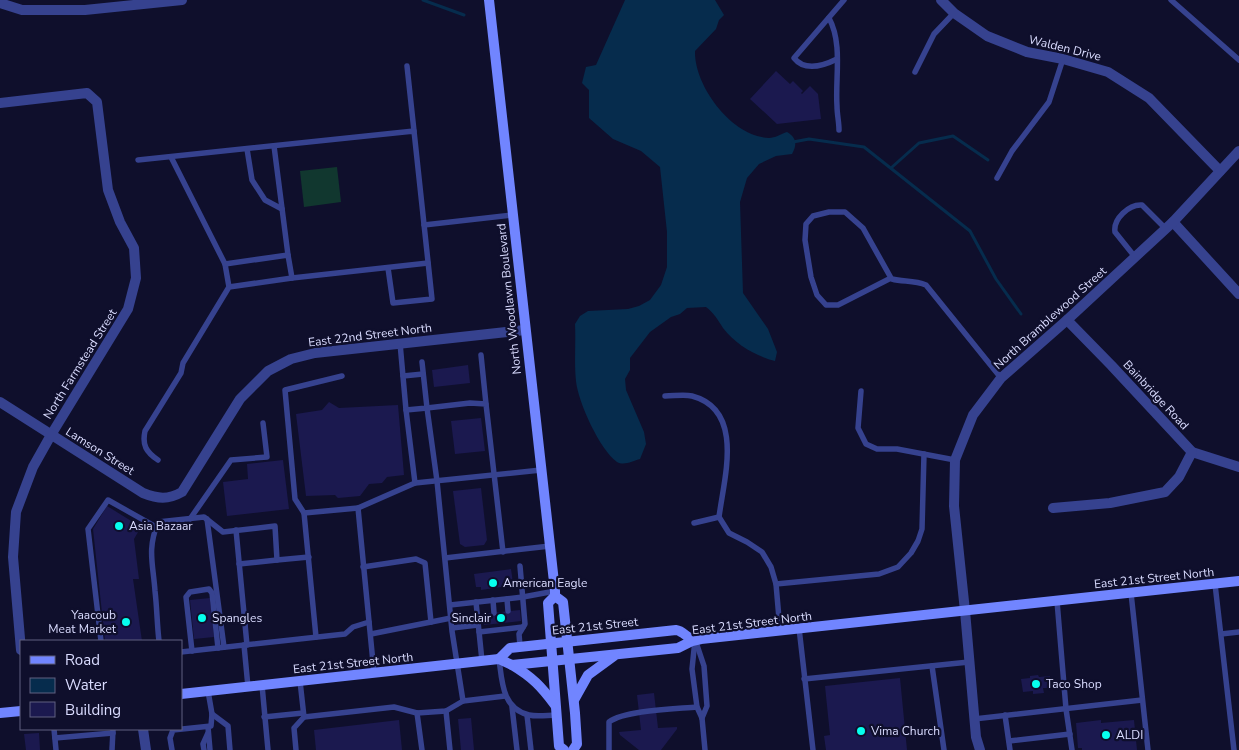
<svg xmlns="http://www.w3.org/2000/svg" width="1239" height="750" viewBox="0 0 1239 750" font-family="'Nunito Sans',sans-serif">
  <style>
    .green { fill: #11372f }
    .water { fill: #062c4d }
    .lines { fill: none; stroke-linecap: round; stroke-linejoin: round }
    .stream { stroke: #062c4d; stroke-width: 3 }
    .building { fill: #1b194f }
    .service { stroke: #36428f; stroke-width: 5.5 }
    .minor { stroke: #36428f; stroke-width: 10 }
    .secondary { stroke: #7185ff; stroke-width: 10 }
    .poi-dot { fill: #06ffee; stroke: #0f0f2c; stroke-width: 2 }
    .labels { text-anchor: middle; stroke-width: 4.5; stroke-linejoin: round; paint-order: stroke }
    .street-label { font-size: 12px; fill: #dadcff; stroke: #0f0f2c }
    .poi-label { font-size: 12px; fill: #dadcff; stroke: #0f0f2c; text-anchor: start }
  </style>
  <rect width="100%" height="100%" fill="#0f0f2c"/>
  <polygon class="green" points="337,167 341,202 304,207 300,171"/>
  <path class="water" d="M625,0H715L724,15L719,20L716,29L695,51C694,86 732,137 769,138C775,138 781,134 787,132C797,138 797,145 792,154L776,156L759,164L747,178L740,202L743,293L768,329L777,352L775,361C756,356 736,345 723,328C718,320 714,313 706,307L687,308L680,314L671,317L650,332L630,358V370L625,379L626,390L644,432L646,444L640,459C633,461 624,466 617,462C600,450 578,402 576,381C574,362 576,342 575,324L580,316L588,311L628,309L639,306L650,300L661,285L667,267V232L660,167L641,151L613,139L589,118V90L582,83L586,67L596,65Z"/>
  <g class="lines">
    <g class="stream">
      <polyline points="423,0 464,15"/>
      <polyline points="793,142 809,139 864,147 970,231 996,279 1021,314"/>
      <polyline points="891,168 919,143 953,136 988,160"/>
    </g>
  </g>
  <g class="building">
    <polygon points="776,71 790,84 793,81 803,91 801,93 802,94 810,86 818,94 821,119 777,124 750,99"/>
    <polygon points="468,365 470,383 434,387 432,370"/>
    <polygon points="329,402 339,408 398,405 404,475 387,477 382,483 369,484 360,496 338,498 335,495 306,496 296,414 322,410"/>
    <polygon points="481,418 485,451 455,454 451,421"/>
    <polygon points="283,460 289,509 227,516 223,482 248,479 247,464"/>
    <polygon points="481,488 487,540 484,545 465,547 460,544 453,491"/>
    <polygon points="107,506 141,527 134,539 139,579 133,579 142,641 105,641 93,529"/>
    <polygon points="511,569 513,583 507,583 508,586 481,590 481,587 476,587 474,574"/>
    <polygon points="210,598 214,637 194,639 190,600"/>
    <polygon points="520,610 521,621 484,625 482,614"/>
    <polygon points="1038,675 1039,677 1050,676 1051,688 1043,688 1044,693 1033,694 1033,691 1023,692 1021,679 1030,678 1030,676"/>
    <polygon points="900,678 907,750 826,750 824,736 830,735 825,686"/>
    <polygon points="654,693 658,728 677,727 677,729 661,750 639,750 620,735 619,732 641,730 637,695"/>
    <polygon points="471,718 474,750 461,750 458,719"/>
    <polygon points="399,720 402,750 316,750 314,730"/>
    <polygon points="1101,720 1101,723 1134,720 1137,750 1082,750 1082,748 1078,748 1076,723"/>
    <polygon points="39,733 40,750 26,750 24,734"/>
  </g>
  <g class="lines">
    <g class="service">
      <polyline points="1171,0 1239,60"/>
      <path d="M829,18C843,44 835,78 837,106C837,114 839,122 839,130"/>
      <path d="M837,59C823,66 805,72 794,58L844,0"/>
      <polyline points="407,66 414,131"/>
      <polyline points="915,72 934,34 954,13"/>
      <polyline points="274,146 288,255"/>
      <polyline points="247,149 252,180 265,200 282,209"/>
      <polyline points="138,160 414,131 432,299 393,303 388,268"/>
      <polyline points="997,178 1012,151 1049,102 1063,59"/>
      <polyline points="424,225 513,215"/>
      <path d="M1135,257L1115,232C1113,219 1129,204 1142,205L1166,229"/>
      <polyline points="225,264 229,287"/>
      <polyline points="292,278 428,263"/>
      <path d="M891,278L838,305H826L817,295L811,277L805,240L806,224L813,216L829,212H845L863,228L891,278L892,279C903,282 914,280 926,285L1001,378"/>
      <polyline points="400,343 406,410 427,408 422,362"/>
      <polyline points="481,355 486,404"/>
      <polyline points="403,376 423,374"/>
      <polyline points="861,391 858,428 866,444 877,449 897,449 955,460"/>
      <path d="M665,396C674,396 684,394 692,396C745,410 724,478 719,517L729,533L747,542L762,552L771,567L776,584L780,630"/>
      <polyline points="406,410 415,483 541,470"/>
      <path d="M158,460C146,452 142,445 145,431L181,373L183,363L229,287L292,278L288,255L225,264L171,157"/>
      <polyline points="304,513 295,499 285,390 342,376"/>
      <polyline points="190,519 231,460 267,457 263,423"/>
      <polyline points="207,519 224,647"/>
      <polyline points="694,523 719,517"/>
      <polyline points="236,530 247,645"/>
      <polyline points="503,552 486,404 470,403 427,408 437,481 452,631 463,701 505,696"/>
      <polyline points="445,558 550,546"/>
      <polyline points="239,564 277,560"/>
      <polyline points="363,567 416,559 425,563 431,622"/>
      <polyline points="776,584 879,574 898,567 911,553 918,541 922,529 924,454"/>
      <polyline points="1215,584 1234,750"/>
      <polyline points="1131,593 1148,750"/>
      <polyline points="507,599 508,611"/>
      <polyline points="493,600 494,613"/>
      <polyline points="1057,601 1066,709 1072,750"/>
      <polyline points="476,602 482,661"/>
      <polyline points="450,605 523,597 555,591"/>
      <polyline points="452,628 478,625"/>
      <polyline points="799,628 813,750"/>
      <polyline points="479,632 523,627"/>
      <polyline points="371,634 451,618"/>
      <polyline points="1221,634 1239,632"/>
      <polyline points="316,637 304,513 358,508"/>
      <polyline points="695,640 692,669 697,707 702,718 705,750"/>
      <polyline points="101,641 88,529 108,500 156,527"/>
      <path d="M159,641C157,624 157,608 155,591C153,563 147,550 158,522L204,517L223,532L275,526L277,560L309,557"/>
      <polyline points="696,642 704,666 707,706 702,718"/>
      <polyline points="244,645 248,687"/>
      <polyline points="520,646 519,634 525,624 520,566"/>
      <polyline points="192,651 186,597 190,592 209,589 212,593 218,648"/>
      <polyline points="181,652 345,634 353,627 369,622"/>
      <path d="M499,659C502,681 502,709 529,715C538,717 548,715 557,715"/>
      <polyline points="932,666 944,750"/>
      <polyline points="374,673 358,508 415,483"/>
      <polyline points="804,679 969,662"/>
      <polyline points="300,681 304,717 394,707 417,713 446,711 463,701"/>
      <polyline points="262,685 268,750"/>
      <polyline points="512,707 517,750"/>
      <polyline points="446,711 450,750"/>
      <polyline points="417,713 422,750"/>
      <polyline points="212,714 228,726 230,750"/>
      <polyline points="527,715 531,750"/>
      <polyline points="1005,715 1010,750"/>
      <polyline points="264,717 303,713"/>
      <polyline points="974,719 1142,700"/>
      <polyline points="208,727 210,750"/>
      <polyline points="54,729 56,750"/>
      <polyline points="55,738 113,733"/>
      <polyline points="1009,741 1070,734"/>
      <polyline points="112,750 113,730"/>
      <polyline points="172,750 170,738 173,730 211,726 212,714 208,691"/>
      <polyline points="204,750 203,744 208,733"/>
      <polyline points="296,750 294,728 304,717"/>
      <path d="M609,750V722C625,710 676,709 697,707"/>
    </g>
    <g class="minor">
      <polyline points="941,0 954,13 987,36 1027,52 1063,59 1108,72 1149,98 1220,171"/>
      <polyline points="0,3 22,10 85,10 182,0"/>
      <polyline points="0,103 87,93 97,102 108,190 120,222 134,248 136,278 128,309 51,435 33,467 16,512 13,557 21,650"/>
      <polyline points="1173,222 1239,294"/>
      <polyline points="1067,320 1111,365 1192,452 1239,467"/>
      <path d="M0,402L143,493C158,499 168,500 182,492L240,399L268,371L291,359L315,353L525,330"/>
      <polyline points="1053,508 1110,503 1165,492 1179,477 1192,452"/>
      <polyline points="143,729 146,750"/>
      <polyline points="980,750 976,737 965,611 954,506 955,460 973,415 1001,378 1067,320 1173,222 1239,151"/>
    </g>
    <g class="secondary">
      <polyline points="489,0 555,591 555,596 563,602 575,713 577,744 573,750"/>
      <polyline points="555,596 548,603 559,746 564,750"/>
      <path d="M499,659L510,648L676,630C684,631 687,639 695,640"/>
      <path d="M512,665C532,677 541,686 555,705"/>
      <polyline points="181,694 499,659 512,665 678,648 692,641 701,639 1239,581"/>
      <polyline points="574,700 588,675 614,656"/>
      <polyline points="0,713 21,711"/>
    </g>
  </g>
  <g class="poi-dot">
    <circle cx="119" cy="526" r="5"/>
    <circle cx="493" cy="583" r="5"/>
    <circle cx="202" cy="618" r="5"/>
    <circle cx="501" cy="618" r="5"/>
    <circle cx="126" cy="622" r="5"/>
    <circle cx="1036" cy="684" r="5"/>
    <circle cx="861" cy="731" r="5"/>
    <circle cx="1106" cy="735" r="5"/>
  </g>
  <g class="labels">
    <g class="street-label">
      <text transform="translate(1065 48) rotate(14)" y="4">Walden Drive</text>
      <text transform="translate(509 299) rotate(-96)" y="4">North Woodlawn Boulevard</text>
      <text transform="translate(1050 318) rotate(-42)" y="4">North Bramblewood Street</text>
      <text transform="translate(370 335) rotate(-7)" y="4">East 22nd Street North</text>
      <text transform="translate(80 364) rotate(-58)" y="4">North Farmstead Street</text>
      <text transform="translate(1156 395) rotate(47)" y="4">Bainbridge Road</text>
      <text transform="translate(100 451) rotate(32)" y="4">Lamson Street</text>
      <text transform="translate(1154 578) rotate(-6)" y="4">East 21st Street North</text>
      <text transform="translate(752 623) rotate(-7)" y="4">East 21st Street North</text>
      <text transform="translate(595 626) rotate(-6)" y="4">East 21st Street</text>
      <text transform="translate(353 663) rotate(-6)" y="4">East 21st Street North</text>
    </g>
    <g class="poi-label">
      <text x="129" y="530">Asia Bazaar</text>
      <text x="503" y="587">American Eagle</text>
      <text x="116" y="619" text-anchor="end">Yaacoub<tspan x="116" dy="14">Meat Market</tspan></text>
      <text x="212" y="622">Spangles</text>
      <text x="491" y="622" text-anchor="end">Sinclair</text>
      <text x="1046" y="688">Taco Shop</text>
      <text x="871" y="735">Vima Church</text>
      <text x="1116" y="739">ALDI</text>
    </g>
  </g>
  <rect x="20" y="640" width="162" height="90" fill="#0f0f2c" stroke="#606180"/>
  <rect x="30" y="656" width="25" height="8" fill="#7185ff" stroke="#606180"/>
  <text x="65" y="665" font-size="15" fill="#dadcff">Road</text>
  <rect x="30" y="678" width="25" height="15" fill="#062c4d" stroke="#606180"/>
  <text x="65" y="690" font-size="15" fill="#dadcff">Water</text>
  <rect x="30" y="702" width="25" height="15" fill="#1b194f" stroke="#606180"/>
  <text x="65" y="715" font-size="15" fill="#dadcff">Building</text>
</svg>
